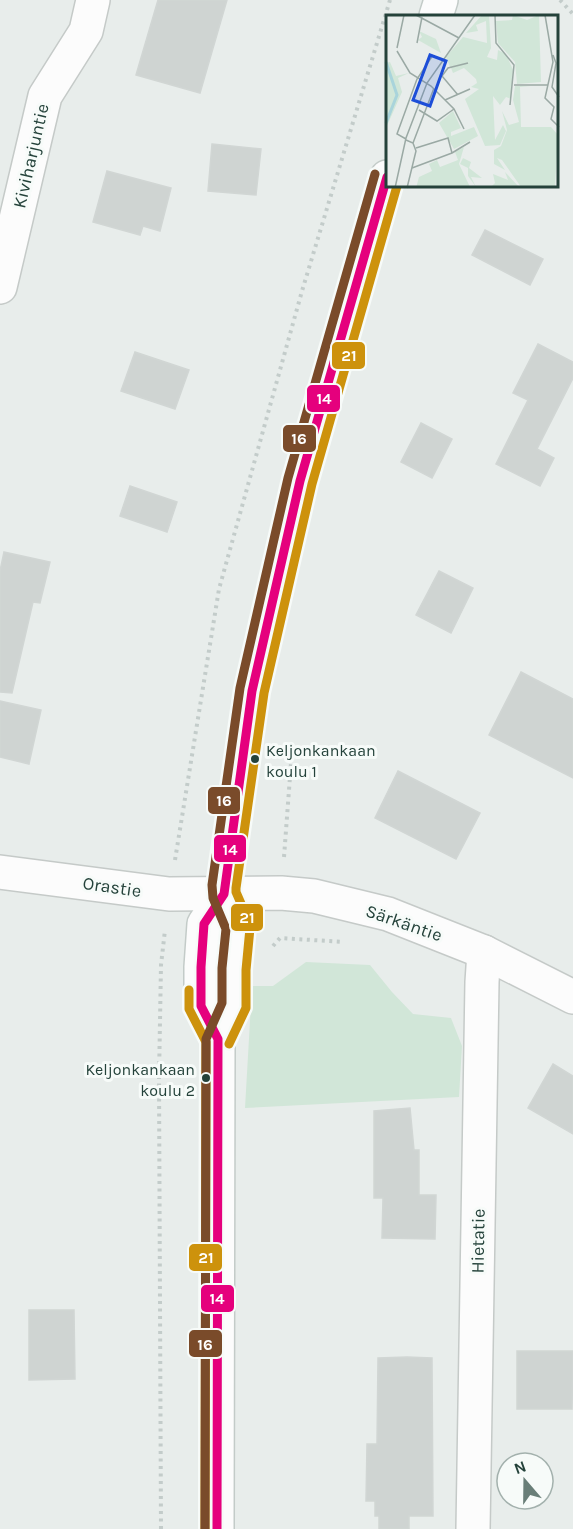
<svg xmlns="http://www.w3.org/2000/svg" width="573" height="1529" viewBox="0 0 573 1529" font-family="Karla,sans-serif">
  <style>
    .green { fill: #d1e6d8 }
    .building { fill: #cfd4d2; stroke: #d1d6d4; stroke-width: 1.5 }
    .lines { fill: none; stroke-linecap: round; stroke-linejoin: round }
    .minor-casing { stroke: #c5cac8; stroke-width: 36 }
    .secondary-casing { stroke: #c3cbc8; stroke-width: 36 }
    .path { stroke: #c3ccca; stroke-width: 4; stroke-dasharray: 3 4.5; stroke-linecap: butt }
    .minor { stroke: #fcfcfc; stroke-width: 33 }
    .secondary { stroke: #fcfcfc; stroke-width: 33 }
    .bus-1-casing { stroke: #f7fbf9; stroke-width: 14 }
    .bus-2-casing { stroke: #f7fbf9; stroke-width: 14 }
    .bus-3-casing { stroke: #f7fbf9; stroke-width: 14 }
    .bus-1 { stroke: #e5007d; stroke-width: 9 }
    .bus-2 { stroke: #cd920c; stroke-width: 9 }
    .bus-3 { stroke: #7a4b2a; stroke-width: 9 }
    .bus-dot { fill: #24423a; stroke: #f7fbf9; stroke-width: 2 }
    .labels { text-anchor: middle; stroke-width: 6; stroke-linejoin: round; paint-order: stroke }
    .bus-label { font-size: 16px; fill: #24423a; stroke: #f7fbf9; text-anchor: start }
    .street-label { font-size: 18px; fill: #24423a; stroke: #f7fbf9 }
    .inset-river { fill: none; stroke: #a9d4db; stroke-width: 3 }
    .inset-road { fill: none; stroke: #9aa9a4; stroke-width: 1.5 }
    .view { fill: #1d4ed8; fill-opacity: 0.15; stroke: #1d4ed8; stroke-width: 3 }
    .inset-edge { fill: none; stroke: #24423a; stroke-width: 3 }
    .line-badge { stroke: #f7fbf9; stroke-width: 2 }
    .badge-label { font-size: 16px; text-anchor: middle; font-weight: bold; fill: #fff }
  </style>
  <rect width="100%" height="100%" fill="#e8edeb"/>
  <polygon class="green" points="306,962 370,965 392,992 413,1014 451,1018 462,1046 459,1097 245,1108 252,986 273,986"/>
  <g class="building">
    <polygon points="158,0 227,0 200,93 136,75"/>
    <polygon points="212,144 261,149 256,195 208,191"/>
    <polygon points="107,171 171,188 160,231 143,226 140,235 93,222"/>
    <polygon points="485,230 543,259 530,285 472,255"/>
    <polygon points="538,344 573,362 573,378 537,449 554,458 540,486 496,464 528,400 513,393"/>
    <polygon points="135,352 189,370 175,409 121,391"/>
    <polygon points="421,423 452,439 432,478 401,462"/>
    <polygon points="130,486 177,502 167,532 120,516"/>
    <polygon points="4,552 50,562 40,603 33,602 12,693 0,692 0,571"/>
    <polygon points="439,571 473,588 451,633 416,615"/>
    <polygon points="521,672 573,699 573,778 489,735"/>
    <polygon points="0,701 41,710 29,764 0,757"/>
    <polygon points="398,771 480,813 456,859 375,818"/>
    <polygon points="553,1064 573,1076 573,1134 528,1108"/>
    <polygon points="410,1108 414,1150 419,1150 419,1195 436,1195 435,1239 382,1238 383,1198 374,1198 374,1111"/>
    <polygon points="29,1310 74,1310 75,1379 29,1380"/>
    <polygon points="517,1351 573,1351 572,1409 517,1409"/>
    <polygon points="407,1357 432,1358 433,1516 409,1516 409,1529 379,1529 379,1516 375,1516 375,1501 366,1501 367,1444 377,1444 378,1358"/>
  </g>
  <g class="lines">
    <g class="minor-casing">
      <g id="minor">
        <polyline points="0,287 45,96 86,31 93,0"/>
        <polyline points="0,872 169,894 281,893 314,896 388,914 484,952 573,997"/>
        <polyline points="473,1529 482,982 484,952"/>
      </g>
    </g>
    <g class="secondary-casing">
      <g id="secondary">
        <polyline points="436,16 441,0"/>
        <polyline points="218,1039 234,1006 234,969 238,927 224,894 224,887 252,691 300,481 387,177"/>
        <polyline points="217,1529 218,1039 201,1006 201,967 204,924 224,894"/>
      </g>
    </g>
    <g class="path">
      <polyline points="560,0 573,14"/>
      <polyline points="284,857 292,750"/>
      <polyline points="175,860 219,589 302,291 390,0"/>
      <polyline points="273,946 280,938 344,942"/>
      <polyline points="161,1529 159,1078 161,965 165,930"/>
    </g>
    <use href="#minor" class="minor"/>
    <use href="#secondary" class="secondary"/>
    <g class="bus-1-casing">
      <polyline id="bus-1" points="217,1529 218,1039 201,1006 201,967 204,924 224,894 252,691 300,481 387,177"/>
    </g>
    <g class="bus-2-casing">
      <g id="bus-2">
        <polyline points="189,990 189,1009 206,1042 205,1529"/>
        <polyline points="229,1044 246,1008 246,970 250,928 249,922 236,892 236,888 264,693 312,484 397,186"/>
      </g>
    </g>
    <g class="bus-3-casing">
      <polyline id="bus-3" points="205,1529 206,1039 222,1003 222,968 226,929 213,898 212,885 240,688 288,478 375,174"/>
    </g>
    <use href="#bus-1" class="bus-1"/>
    <use href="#bus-2" class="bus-2"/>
    <use href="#bus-3" class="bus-3"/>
  </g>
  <g class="bus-dot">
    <circle cx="255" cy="759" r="5"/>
    <circle cx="206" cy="1078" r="5"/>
  </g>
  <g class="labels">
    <g class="bus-label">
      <text x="266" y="756">Keljonkankaan<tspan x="266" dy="21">koulu 1</tspan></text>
      <text x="195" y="1075" text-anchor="end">Keljonkankaan<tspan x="195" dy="21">koulu 2</tspan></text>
    </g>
    <g class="street-label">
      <text transform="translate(31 156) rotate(-77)" y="6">Kiviharjuntie</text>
      <text transform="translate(112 887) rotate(8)" y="6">Orastie</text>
      <text transform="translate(404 923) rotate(19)" y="6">Särkäntie</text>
      <text transform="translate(478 1241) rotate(-89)" y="6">Hietatie</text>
    </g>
  </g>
  <g transform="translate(386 15)">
    <rect width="172" height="172" fill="#e8edeb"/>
    <path d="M96,0H103L105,33L101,42L111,45L112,35L120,39L127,55L125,84L120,82L114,90L107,81L109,125L117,110L120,116L114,130L99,131L79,84L93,74L85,72L91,68L90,64L78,53L67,58L65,53L85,47L64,52L60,42L77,22L101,28L100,6L90,10L92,16L80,18ZM127,0L141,5L153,0L155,67L131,69L129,47L112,28L110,6L126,5ZM33,16L50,24L55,38L32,25L36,22ZM4,47L10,61L23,58L12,63L16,77L0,113V48ZM129,71H144L134,72L135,112H165L172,120L169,172H135L116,145L111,143L119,155L108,149V135L115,131L121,115L116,96L123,110L133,107L127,85ZM67,96L75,113L65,117V121L88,112L92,121L68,134L53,108ZM78,132L73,149L84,172L30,173L33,162L46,156L43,149L51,145L54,152L72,145L69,137ZM81,135L77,143L85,147L83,153L96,163L85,162L90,172L82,161V153L74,149ZM119,157L133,172H105L109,168L107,159L122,165Z" fill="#d1e6d8"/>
    <path class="inset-river" d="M0,47L11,80L0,108"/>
    <path class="inset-road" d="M30,0L73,23M109,0L110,28L128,50L124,90M159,0L167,47L159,83L168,92L165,104L173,112M31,28L36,2M11,33L18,0M11,36L24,58L45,71L68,94L78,114M167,40L170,48L166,72L173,82M128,70H162M72,80L56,61L62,53L82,48M59,85L84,74M33,95L51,106L68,94M20,124L11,119L31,64L47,40M20,125L27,128L30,136L21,173M27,128L48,73M66,138L84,127M26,153L66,138L62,123L30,133M9,173L20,123L41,68L89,0"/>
    <path class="view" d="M44,40L60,46L44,91L27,85Z"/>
    <rect width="172" height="172" class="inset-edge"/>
  </g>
  <g class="line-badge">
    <rect x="331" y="341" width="35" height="29" rx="6" fill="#cd920c"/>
    <rect x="306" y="384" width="35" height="29" rx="6" fill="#e5007d"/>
    <rect x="282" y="424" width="35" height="29" rx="6" fill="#7a4b2a"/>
    <rect x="207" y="786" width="34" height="29" rx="6" fill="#7a4b2a"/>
    <rect x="213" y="834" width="34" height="29" rx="6" fill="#e5007d"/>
    <rect x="230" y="903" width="34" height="29" rx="6" fill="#cd920c"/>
    <rect x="188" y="1243" width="35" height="29" rx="6" fill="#cd920c"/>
    <rect x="200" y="1284" width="35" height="29" rx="6" fill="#e5007d"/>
    <rect x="188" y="1329" width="35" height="29" rx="6" fill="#7a4b2a"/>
  </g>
  <g class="badge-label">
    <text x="349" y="361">21</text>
    <text x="324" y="404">14</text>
    <text x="299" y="444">16</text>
    <text x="224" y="806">16</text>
    <text x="230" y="855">14</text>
    <text x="247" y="923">21</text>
    <text x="206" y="1263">21</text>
    <text x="217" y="1304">14</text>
    <text x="205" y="1350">16</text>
  </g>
  <g transform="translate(525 1481) rotate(340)"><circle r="28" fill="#f7fbf9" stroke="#a3b1ad" stroke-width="1.5"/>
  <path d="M0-4.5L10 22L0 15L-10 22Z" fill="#697e78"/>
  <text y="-9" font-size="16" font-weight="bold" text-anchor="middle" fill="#24423a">N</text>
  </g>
</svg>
